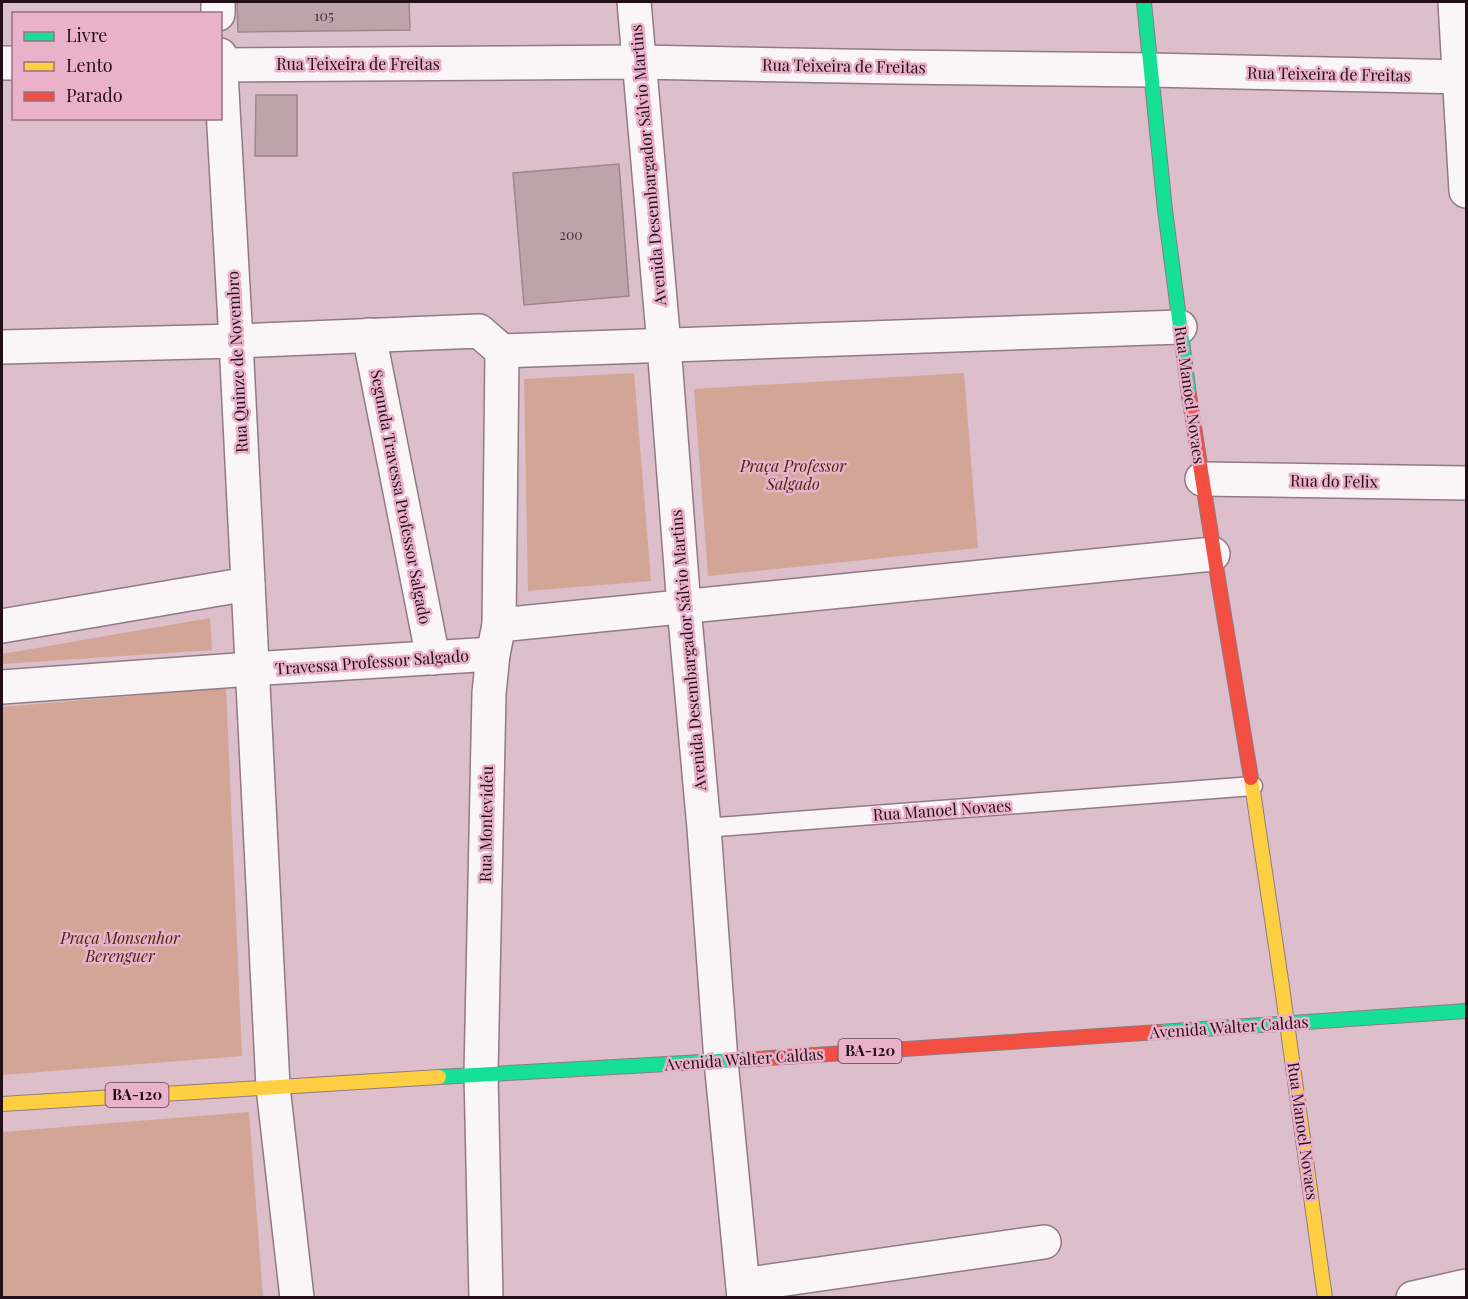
<svg xmlns="http://www.w3.org/2000/svg" width="1468" height="1299" viewBox="0 0 1468 1299" font-family="'Playfair Display',serif">
  <style>
    .green { fill: #d2a597 }
    .building { fill: #bea3ab; stroke: #9d878d; stroke-width: 1.5 }
    .lines { fill: none; stroke-linecap: round; stroke-linejoin: round }
    .lane-casing { stroke: #907a84; stroke-width: 21 }
    .street-casing { stroke: #907a84; stroke-width: 36 }
    .fast-casing { stroke: #907a84; stroke-width: 16 }
    .slow-casing { stroke: #907a84; stroke-width: 16 }
    .jam-casing { stroke: #907a84; stroke-width: 16 }
    .lane { stroke: #faf5f7; stroke-width: 18 }
    .street { stroke: #faf5f7; stroke-width: 33 }
    .fast { stroke: #16e098; stroke-width: 14 }
    .slow { stroke: #ffcf43; stroke-width: 14 }
    .jam { stroke: #f24e42; stroke-width: 14 }
    .labels { text-anchor: middle; stroke-width: 5; stroke-linejoin: round; paint-order: stroke }
    .number-label { font-size: 14px; fill: #48333c }
    .shield { fill: #e9b2ca; stroke: #5d3f4d; stroke-width: 1.5 }
    .shield-label { font-size: 15px; font-weight: bold; fill: #210e17 }
    .street-label { font-size: 16px; fill: #210e17; stroke: #e9b2ca }
    .park-label { font-size: 16px; font-style: italic; fill: #4b2409; stroke: #e9b2ca }
  </style>
  <rect width="100%" height="100%" fill="#dcbfcb"/>
  <g class="green">
    <polygon points="634,373 651,581 528,591 524,379"/>
    <polygon points="964,373 978,548 708,576 694,389"/>
    <polygon points="210,618 212,650 2,664 2,654"/>
    <polygon points="226,688 242,1056 2,1075 2,707"/>
    <polygon points="249,1112 263,1297 2,1297 2,1132"/>
  </g>
  <g class="building">
    <polygon points="237,2 409,2 410,30 238,32"/>
    <polygon points="256,95 297,95 297,156 255,156"/>
    <polygon points="619,164 629,296 524,305 513,173"/>
  </g>
  <g class="lines">
    <g class="lane-casing">
      <polyline id="lane" points="704,828 1253,786"/>
    </g>
    <g class="street-casing">
      <g id="street">
        <polyline points="218,2 218,14"/>
        <polyline points="634,2 664,345 684,607 704,828 721,1061 744,1298"/>
        <polyline points="1455,2 1466,191"/>
        <polyline points="220,55 236,341 273,1087 297,1298"/>
        <polyline points="2,63 14,63"/>
        <polyline points="220,65 639,62 897,67 1150,70 1466,77"/>
        <polyline points="369,335 433,658"/>
        <polyline points="2,347 236,341 479,331 502,351"/>
        <polyline points="502,351 1180,327"/>
        <polyline points="1202,479 1466,483"/>
        <polyline points="499,625 1213,554"/>
        <polyline points="2,626 248,584"/>
        <polyline points="2,687 251,669 493,654"/>
        <polyline points="743,1285 1044,1242"/>
        <polyline points="486,1298 481,1074 489,693 493,654 499,625 502,351"/>
        <polyline points="1413,1298 1466,1286"/>
      </g>
    </g>
    <g class="fast-casing">
      <g id="fast">
        <polyline points="1144,2 1165,210 1189,395"/>
        <polyline points="1159,1032 1466,1011"/>
        <polyline points="439,1077 755,1059"/>
      </g>
    </g>
    <g class="slow-casing">
      <g id="slow">
        <polyline points="1251,778 1281,980 1325,1298"/>
        <polyline points="2,1104 439,1077"/>
      </g>
    </g>
    <g class="jam-casing">
      <g id="jam">
        <polyline points="1189,395 1219,585 1251,778"/>
        <polyline points="755,1059 1159,1032"/>
      </g>
    </g>
    <use href="#lane" class="lane"/>
    <use href="#street" class="street"/>
    <use href="#fast" class="fast"/>
    <use href="#slow" class="slow"/>
    <use href="#jam" class="jam"/>
  </g>
  <g class="labels">
    <g class="number-label">
      <text x="324" y="21">105</text>
      <text x="571" y="240">200</text>
    </g>
    <g class="shield">
      <rect x="838.5" y="1039" width="63" height="24" rx="4.5"/>
      <rect x="105.5" y="1083" width="63" height="24" rx="4.5"/>
    </g>
    <g class="shield-label">
      <text x="870" y="1056">BA-120</text>
      <text x="137" y="1100">BA-120</text>
    </g>
    <g class="street-label">
      <text x="358" y="70">Rua Teixeira de Freitas</text>
      <text transform="translate(844 66) rotate(1)" y="6">Rua Teixeira de Freitas</text>
      <text transform="translate(1329 74) rotate(1)" y="6">Rua Teixeira de Freitas</text>
      <text transform="translate(648 165) rotate(-95)" y="6">Avenida Desembargador Sálvio Martins</text>
      <text transform="translate(237 362) rotate(-93)" y="6">Rua Quinze de Novembro</text>
      <text transform="translate(1190 395) rotate(82)" y="6">Rua Manoel Novaes</text>
      <text transform="translate(1334 481) rotate(1)" y="6">Rua do Felix</text>
      <text transform="translate(401 497) rotate(79)" y="6">Segunda Travessa Professor Salgado</text>
      <text transform="translate(688 650) rotate(-95)" y="6">Avenida Desembargador Sálvio Martins</text>
      <text transform="translate(372 662) rotate(-4)" y="6">Travessa Professor Salgado</text>
      <text transform="translate(942 810) rotate(-4)" y="6">Rua Manoel Novaes</text>
      <text transform="translate(486 824) rotate(-89)" y="6">Rua Montevidéu</text>
      <text transform="translate(1229 1027) rotate(-4)" y="6">Avenida Walter Caldas</text>
      <text transform="translate(744 1059) rotate(-4)" y="6">Avenida Walter Caldas</text>
      <text transform="translate(1303 1131) rotate(82)" y="6">Rua Manoel Novaes</text>
    </g>
    <g class="park-label">
      <text x="793" y="472">Praça Professor<tspan x="793" dy="18">Salgado</tspan></text>
      <text x="120" y="944">Praça Monsenhor<tspan x="120" dy="18">Berenguer</tspan></text>
    </g>
  </g>
  <rect width="1468" height="1299" fill="none" stroke="#210e17" stroke-width="6"/>
  <rect x="12" y="12" width="210" height="108" fill="#e9b2ca" stroke="#997082" stroke-width="1.5"/>
  <rect x="24" y="32" width="30" height="9" fill="#16e098" stroke="#997082" stroke-width="1.5"/>
  <text x="66" y="42" font-size="18" fill="#210e17">Livre</text>
  <rect x="24" y="62" width="30" height="9" fill="#ffcf43" stroke="#997082" stroke-width="1.5"/>
  <text x="66" y="72" font-size="18" fill="#210e17">Lento</text>
  <rect x="24" y="92" width="30" height="9" fill="#f24e42" stroke="#997082" stroke-width="1.5"/>
  <text x="66" y="102" font-size="18" fill="#210e17">Parado</text>
</svg>
